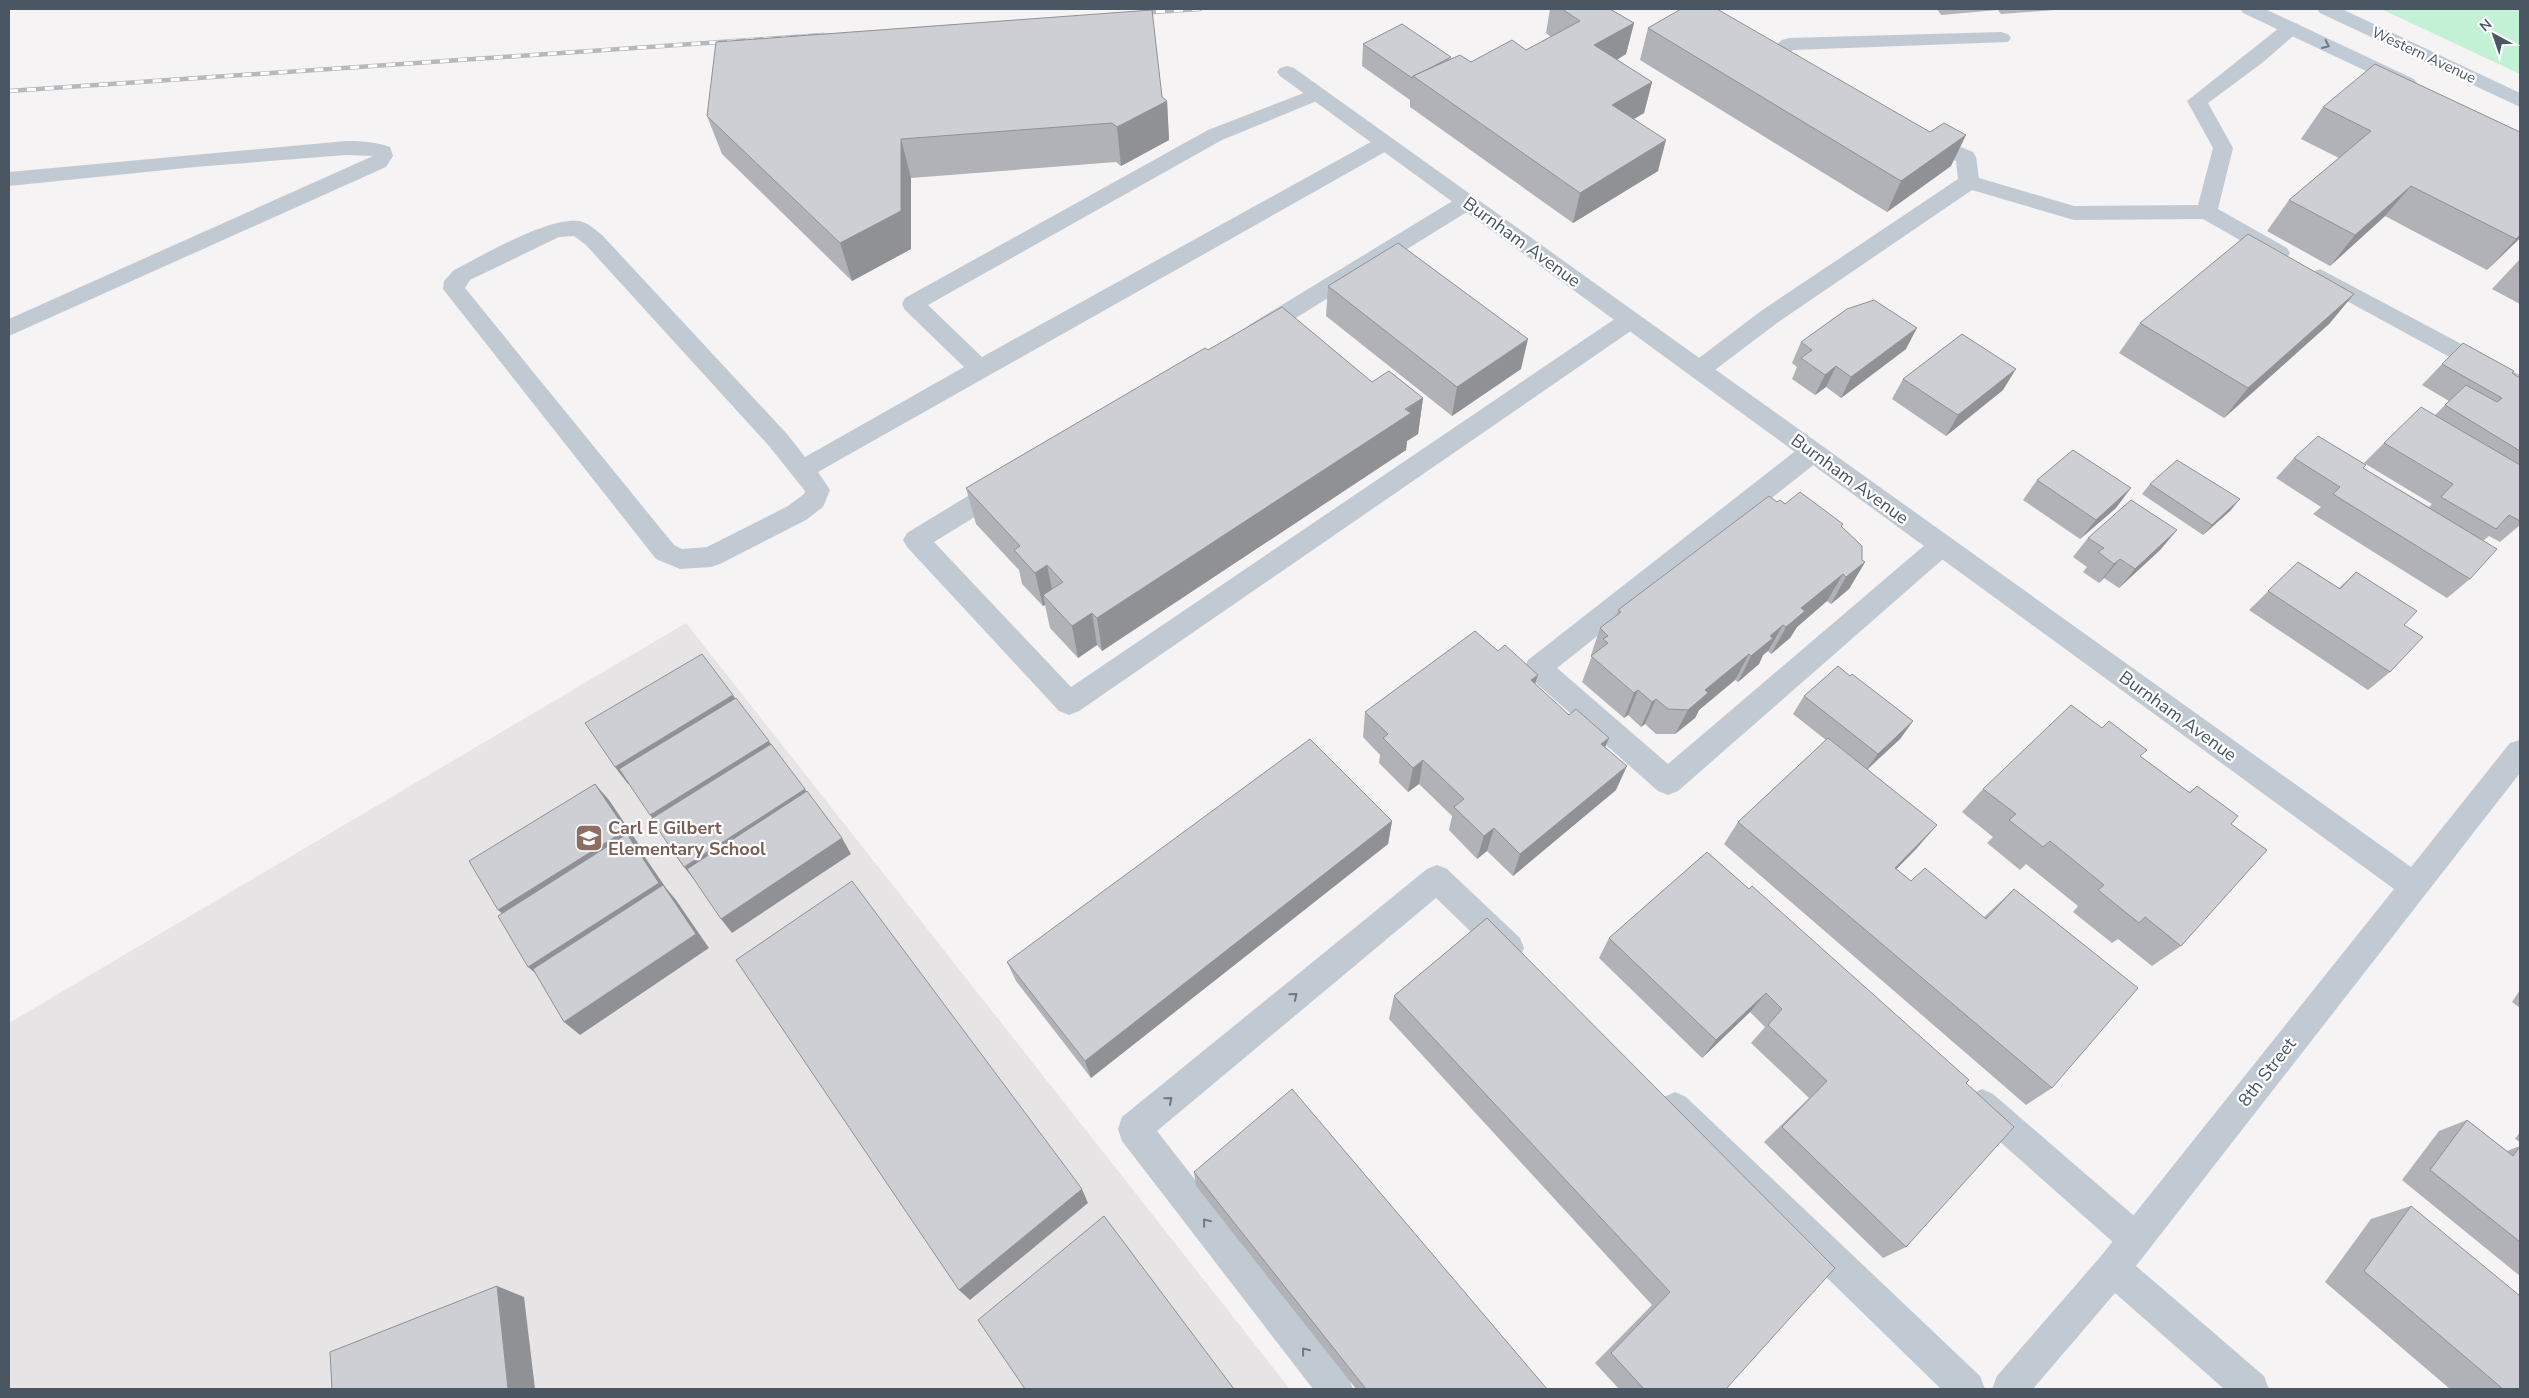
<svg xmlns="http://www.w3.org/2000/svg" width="2529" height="1398" viewBox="0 0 2529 1398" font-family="'Nunito Sans',sans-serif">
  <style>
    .education { fill: #e6e4e5 }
    .green { fill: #c3f1d5 }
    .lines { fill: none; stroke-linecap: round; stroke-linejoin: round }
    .service { fill: #c1cad2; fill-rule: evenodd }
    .minor { fill: #c1cad2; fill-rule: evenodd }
    .secondary { fill: #c1cbd6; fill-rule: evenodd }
    .rail-casing { stroke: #b5b8bd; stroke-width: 4.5 }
    .rail { stroke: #fff; stroke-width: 3; stroke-dasharray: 9; stroke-linecap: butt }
    .wall { fill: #b0b2b7 }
    .shaded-wall { fill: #909195 }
    .building { fill: #cdcfd5; stroke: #909195 }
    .oneway { stroke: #6e7984 }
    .oneway2 { stroke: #6e7983 }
    .labels { text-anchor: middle; stroke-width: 4.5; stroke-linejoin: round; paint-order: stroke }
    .far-street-label { font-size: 15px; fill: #4a5661; stroke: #fff }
    .street-label { font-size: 18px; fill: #4a5661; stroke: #fff }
    .education-label { font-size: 18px; font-weight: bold; fill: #785e54; stroke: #fff; text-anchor: start }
  </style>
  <rect width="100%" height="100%" fill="#f5f3f3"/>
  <polygon class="education" points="686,623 1290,1389 9,1389 9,1023"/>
  <polygon class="green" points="2381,9 2520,9 2520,74"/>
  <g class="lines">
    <g class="service">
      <polygon points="2291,22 2298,24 2301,28 2298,32 2262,63 2208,103 2233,148 2218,209 2287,248 2290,253 2287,258 2279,261 2271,258 2203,219 2074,220 1972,190 1777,323 1707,376 1699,379 1691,376 1687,370 1691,364 1761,311 1958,179 1956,161 1915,144 1912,139 1915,134 1922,132 1929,134 1973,152 1976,157 1979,178 2074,206 2198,205 2213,148 2187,101 2284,24"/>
      <path d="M2001,32L2008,34L2011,38L2008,42L1793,50L1791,52L1811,71L1808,75C1793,79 1777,63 1768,51L1782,40L1789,38Z"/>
      <path d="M1317,88L1324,90L1327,94L1324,98L1222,140L928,305L982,357L1378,138L1385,136L1392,138L1395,143L1392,148L818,472L830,490L823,507L806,520L720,564L711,567L680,569L656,559L443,289L444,281L454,270C484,255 547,217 579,221C588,222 595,230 602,235L787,434L805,457L964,367L905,310L902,304L905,298L1208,130ZM574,236L586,245L769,446L805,491L804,494L788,506L707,547L682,549L674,545L465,288L470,280L559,237Z"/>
      <path d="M346,141C362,141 376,142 390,147L393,156L386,167L9,336V319L373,156L346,155L195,167L9,186V172Z"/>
      <polygon points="1467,195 1475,197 1478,202 1475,207 1265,337 1257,339 1249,337 1245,331 1249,325 1459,197"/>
      <polygon points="2320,269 2520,375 2520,394 2512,391 2312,282 2309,277 2312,272"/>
      <polygon points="1630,312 1638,314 1641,320 1638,326 1079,711 1069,715 1059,711 907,547 903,540 907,533 994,480 1003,477 1012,480 1015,487 1012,494 934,542 1071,687 1622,314"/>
      <polygon points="1812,443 1821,445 1824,452 1821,459 1557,668 1668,764 1933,538 1942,535 1951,538 1955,545 1951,552 1678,791 1668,795 1658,791 1528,676 1524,668 1528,660 1803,445"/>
      <polygon points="1437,865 1447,869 1520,938 1524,948 1520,958 1509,962 1498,958 1436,898 1157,1131 1348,1376 1353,1389 1313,1389 1122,1141 1118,1129 1122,1117 1427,869"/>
      <polygon points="1982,1089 1993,1094 2147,1227 2152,1239 2147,1251 2135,1256 2123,1251 1971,1116 1966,1105 1971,1094"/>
      <polygon points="1675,1092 1686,1097 1980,1376 1985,1389 1941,1389 1664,1119 1659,1108 1664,1097"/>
    </g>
    <polygon class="minor" points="1287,66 1294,68 2411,867 2510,743 2520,740 2520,773 2136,1266 2264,1376 2269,1389 2224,1389 2115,1293 2033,1389 1992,1389 1997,1376 2101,1256 2394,889 1280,76 1277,72 1280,68"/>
    <g class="secondary">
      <polygon points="2240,9 2265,9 2414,79 2417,83 2414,87 2407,89 2400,87 2243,13"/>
      <polygon points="2317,9 2342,9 2520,93 2520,107 2320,13"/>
    </g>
    <g class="rail-casing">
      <g id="rail">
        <polyline points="1138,13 1200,9"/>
        <polyline points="9,91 823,35"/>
      </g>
    </g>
    <use href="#rail" class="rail"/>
  </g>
  <g class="wall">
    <polygon points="1550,9 1610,9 1634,23 1626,54 1617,60 1652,82 1644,113 1634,119 1658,171 1573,223 1410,107 1410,100 1362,66 1363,44 1471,62 1526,50 1551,37 1546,33"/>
    <polygon points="1937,9 2068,9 2001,14 1998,10 1941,15"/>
    <polygon points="1648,28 1951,166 1887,212 1640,60"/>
    <polygon points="1162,97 1167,101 1169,140 1121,166 1116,162 911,178 911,249 852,281 722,154 707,116"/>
    <polygon points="2323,107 2520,132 2520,238 2487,270 2385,216 2330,266 2267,231 2289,200 2339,158 2301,139"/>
    <polygon points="2520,259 2520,304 2492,289"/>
    <polygon points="1328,286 1521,369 1452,416 1326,316"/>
    <polygon points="2354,294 2329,324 2224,418 2119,353 2140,323"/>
    <polygon points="1801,342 1906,349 1841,398 1826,387 1815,395 1792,379 1797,367 1792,363"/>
    <polygon points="1208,350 1372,382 1423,398 1418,434 1407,441 1406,450 1102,651 1097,645 1078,658 1050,628 1045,605 1043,606 1022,584 1019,570 976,524 966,488"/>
    <polygon points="2442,364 2512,373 2520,378 2520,525 2500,542 2489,536 2483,541 2470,579 2447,598 2313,514 2321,507 2276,478 2294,458 2363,468 2429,507 2432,504 2364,463 2384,443 2435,415 2449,401 2422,385"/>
    <polygon points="1903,379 2003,390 1946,436 1892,399"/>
    <polygon points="2037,480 2116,508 2080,539 2023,500"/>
    <polygon points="2150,484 2231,510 2203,535 2142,494"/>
    <polygon points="1777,502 1785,504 1841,527 1862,560 1865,562 1849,589 1831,604 1827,601 1797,627 1790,638 1771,654 1768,651 1763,655 1759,664 1738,682 1735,680 1699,710 1695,718 1675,734 1656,734 1645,724 1641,727 1628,715 1624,718 1582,682 1592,656 1591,655 1600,628 1616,616 1618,610"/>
    <polygon points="2177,530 2160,550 2119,588 2104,578 2099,583 2083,572 2087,567 2073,557 2088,538"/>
    <polygon points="2298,562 2339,588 2356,572 2390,672 2368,690 2249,610"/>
    <polygon points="1850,676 1913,721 1900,739 1867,770 1917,848 1896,869 1911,881 1984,917 2014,889 2052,1088 2026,1105 1724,844 1738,822 1826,740 1793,714 1804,696"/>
    <polygon points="1535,684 1569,715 1609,738 1605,747 1616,790 1513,876 1487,851 1477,859 1449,830 1452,816 1419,784 1408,792 1379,763 1380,755 1363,737 1365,712"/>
    <polygon points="2102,728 2189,792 2197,786 2231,824 2181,946 2152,966 2118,939 2112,943 2073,912 2078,906 2026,864 2020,870 1987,843 1993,837 1962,812 1983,789"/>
    <polygon points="1392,821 1388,844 1091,1078 1016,981 1007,962"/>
    <polygon points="1707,852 1966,1083 1906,1247 1883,1258 1764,1142 1809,1098 1751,1043 1765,1027 1750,1012 1702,1058 1599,958 1609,938"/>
    <polygon points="1487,918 1726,1389 1619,1389 1595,1363 1652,1305 1389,1019 1394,996"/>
    <polygon points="2520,990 2520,1008 2512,1002"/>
    <polygon points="2467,1120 2507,1151 2520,1146 2520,1276 2402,1180 2439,1131"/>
    <polygon points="2520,1132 2520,1142 2515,1139"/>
    <polygon points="1194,1172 1547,1389 1356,1389 1196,1186"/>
    <polygon points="2411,1206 2520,1389 2450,1389 2325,1282 2371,1219"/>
  </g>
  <g class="shaded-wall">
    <polygon points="1634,23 1626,54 1587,77 1594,45"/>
    <polygon points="1652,82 1644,113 1605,136 1612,105"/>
    <polygon points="1167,101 1169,140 1121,166 1117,127"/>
    <polygon points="1966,135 1951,166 1887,212 1901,181"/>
    <polygon points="901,139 911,178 911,249 852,281 840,243"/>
    <polygon points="1666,140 1658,171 1573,223 1580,193"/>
    <polygon points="2411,186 2385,216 2330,266 2355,235"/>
    <polygon points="2520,235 2520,238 2487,270 2516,239"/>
    <polygon points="2354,294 2329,324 2224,418 2248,388"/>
    <polygon points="1917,328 1906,349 1841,398 1851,377"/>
    <polygon points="1528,339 1521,369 1452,416 1457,387"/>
    <polygon points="1836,366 1826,387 1815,395 1825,375"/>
    <polygon points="2016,369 2003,390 1946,436 1958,415"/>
    <polygon points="1423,398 1418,434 1407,441 1406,450 1102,651 1097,618"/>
    <polygon points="2131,488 2116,508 2080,539 2096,520"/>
    <polygon points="2240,499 2231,510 2203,535 2212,525"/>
    <polygon points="2177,530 2160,550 2119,588 2135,569"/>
    <polygon points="2120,559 2104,578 2099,583 2114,564"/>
    <polygon points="1865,562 1849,589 1831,604 1846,577"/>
    <polygon points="1047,565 1054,599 1043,595 1045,605 1043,606 1035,573"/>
    <polygon points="1843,574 1827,601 1797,627 1790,638 1771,654 1786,627 1801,608"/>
    <polygon points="1092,613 1097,645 1078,658 1072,626"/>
    <polygon points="1783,625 1768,651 1763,655 1759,664 1738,682 1751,656 1770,636"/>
    <polygon points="1749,654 1735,680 1699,710 1695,718 1675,734 1688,710 1705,690"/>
    <polygon points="1538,675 1530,700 1531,680"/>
    <polygon points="1638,690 1628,715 1624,718 1634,693"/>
    <polygon points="733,695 744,713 628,784 615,767"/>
    <polygon points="1656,699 1645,724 1641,727 1652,702"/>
    <polygon points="1913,721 1900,739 1865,771 1878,754"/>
    <polygon points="1609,738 1599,762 1601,744"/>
    <polygon points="769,741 779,758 663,831 650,815"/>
    <polygon points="1423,760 1419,784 1408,792 1413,768"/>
    <polygon points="1627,766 1616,790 1513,876 1520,854"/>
    <polygon points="595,784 609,800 640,846 638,847 666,888 676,900 709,948 580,1035 564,1022 545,981 528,967 515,925 498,910"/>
    <polygon points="805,789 814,805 696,882 684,867"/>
    <polygon points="1392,821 1388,844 1091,1078 1085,1061"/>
    <polygon points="1937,825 1917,848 1876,890 1895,868"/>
    <polygon points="1494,828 1487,851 1477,859 1484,836"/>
    <polygon points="842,838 851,854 732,933 721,919"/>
    <polygon points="1766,993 1750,1012 1702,1058 1716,1040"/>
    <polygon points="1082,1189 1088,1203 970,1300 959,1290"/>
    <polygon points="497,1286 524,1297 535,1389 508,1389"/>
  </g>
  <g class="building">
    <polygon points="1562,9 1610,9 1634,23 1594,45 1652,82 1612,105 1666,140 1580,193 1413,76 1460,55 1471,62 1512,40 1526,50 1580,21"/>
    <polygon points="1681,9 1717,9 1930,132 1944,123 1966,135 1901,181 1648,28"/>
    <polygon points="1152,10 1162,97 1167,101 1117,127 1112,123 901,139 901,211 840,243 707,116 716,42"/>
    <polygon points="1402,24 1451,57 1432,67 1413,76 1412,78 1363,44"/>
    <polygon points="2375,64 2520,132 2520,235 2516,239 2411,186 2355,235 2289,200 2371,131 2323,107"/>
    <polygon points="2248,234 2354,294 2248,388 2140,323"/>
    <polygon points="1398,243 1528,339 1457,387 1328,286"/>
    <polygon points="1874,300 1917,328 1851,377 1836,366 1825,375 1801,358 1812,350 1801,342 1847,309"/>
    <polygon points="1282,307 1372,382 1389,371 1423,398 1405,409 1411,413 1097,618 1092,613 1072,626 1043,595 1063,582 1047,565 1035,573 1014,550 1020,546 966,488 1205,348 1208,350"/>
    <polygon points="1962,334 2016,369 1958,415 1903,379"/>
    <polygon points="2463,343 2514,371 2512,373 2520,378 2520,451 2445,405 2466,385 2497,402 2502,398 2442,364"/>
    <polygon points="2421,407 2520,465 2520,521 2509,515 2496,529 2441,497 2453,484 2384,443"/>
    <polygon points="2318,436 2366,465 2363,468 2497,549 2470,579 2333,494 2340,487 2294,458"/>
    <polygon points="2073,450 2131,488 2096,520 2037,480"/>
    <polygon points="2177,460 2240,499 2212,525 2150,484"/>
    <polygon points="1800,492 1843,524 1841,526 1862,546 1862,560 1865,562 1846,577 1843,574 1801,608 1805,611 1786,627 1783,625 1770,636 1773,638 1751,656 1749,654 1705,690 1708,693 1688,710 1668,709 1656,699 1652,702 1638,690 1634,693 1591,656 1608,643 1603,639 1608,636 1600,628 1621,612 1618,610 1769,496 1777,502 1780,500 1785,504"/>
    <polygon points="2131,500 2177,530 2135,569 2120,559 2114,564 2098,552 2104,548 2088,538"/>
    <polygon points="2298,562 2340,589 2356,572 2417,611 2404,625 2423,637 2390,672 2268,591"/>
    <polygon points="1475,631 1498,651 1505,645 1538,675 1531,680 1569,715 1576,709 1609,738 1601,744 1627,766 1520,854 1494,828 1484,836 1454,807 1464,799 1423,760 1413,768 1383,738 1388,734 1365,712"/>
    <polygon points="702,654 733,695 615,767 585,723"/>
    <polygon points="1838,666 1850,676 1852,674 1913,721 1878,754 1804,696"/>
    <polygon points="736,698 769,741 650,815 619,769"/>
    <polygon points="2071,705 2102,728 2109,721 2147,750 2140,756 2190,793 2197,786 2238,816 2231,824 2267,850 2181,946 2145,917 2139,923 2098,890 2104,885 2050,841 2043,847 2009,820 2016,814 1983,789"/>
    <polygon points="1828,738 1937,825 1895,868 1911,881 1925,868 1986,919 2014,889 2138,988 2052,1088 1738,822"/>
    <polygon points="1310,739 1392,821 1085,1061 1007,962"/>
    <polygon points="771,744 805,789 684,867 651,819"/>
    <polygon points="595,784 626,830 498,910 469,861"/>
    <polygon points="807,791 842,838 721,919 687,869"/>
    <polygon points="627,834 659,883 528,967 498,916"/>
    <polygon points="1707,852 1749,889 1752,886 1969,1080 1966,1083 2014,1127 1906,1247 1782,1127 1827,1081 1768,1025 1782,1009 1766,993 1716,1040 1609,938"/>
    <polygon points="852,881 1082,1189 959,1290 736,960"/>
    <polygon points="663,885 696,934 564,1022 533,969"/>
    <polygon points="1487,918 1835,1268 1726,1389 1644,1389 1611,1353 1670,1292 1394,996"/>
    <polygon points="1292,1089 1547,1389 1366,1389 1194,1172"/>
    <polygon points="2467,1120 2513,1156 2520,1146 2520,1242 2430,1170"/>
    <polygon points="2411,1206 2520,1296 2520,1389 2503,1389 2364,1271"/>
    <polygon points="1104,1216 1234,1389 1025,1389 978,1320"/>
    <polygon points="497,1286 508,1389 332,1389 330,1352"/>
  </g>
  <defs><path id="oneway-chevron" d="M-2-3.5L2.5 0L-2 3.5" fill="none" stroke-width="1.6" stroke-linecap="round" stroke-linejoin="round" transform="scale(1.25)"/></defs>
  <use class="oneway" href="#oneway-chevron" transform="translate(2326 45) rotate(25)"/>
  <g class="oneway2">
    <use href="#oneway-chevron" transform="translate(1294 996) rotate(-40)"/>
    <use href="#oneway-chevron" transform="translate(1169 1100) rotate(-40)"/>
    <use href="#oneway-chevron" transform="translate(1206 1222) rotate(-128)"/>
    <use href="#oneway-chevron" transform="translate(1305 1351) rotate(-128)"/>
  </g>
  <defs>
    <g id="school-square" transform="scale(1.4375)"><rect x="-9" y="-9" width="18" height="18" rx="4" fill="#8d6e63" stroke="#fff"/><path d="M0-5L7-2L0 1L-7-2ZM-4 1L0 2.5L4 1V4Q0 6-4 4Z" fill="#fff"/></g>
  </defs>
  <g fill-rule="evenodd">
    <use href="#school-square" x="589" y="838"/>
  </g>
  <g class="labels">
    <g class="far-street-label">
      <text transform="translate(2424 55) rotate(25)" y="5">Western Avenue</text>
    </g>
    <g class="street-label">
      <text transform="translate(1522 242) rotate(36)" y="6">Burnham Avenue</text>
      <text transform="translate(1850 479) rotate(36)" y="6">Burnham Avenue</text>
      <text transform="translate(2178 716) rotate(36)" y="6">Burnham Avenue</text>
      <text transform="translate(2267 1072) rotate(-52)" y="6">8th Street</text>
    </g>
    <g class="education-label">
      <text x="608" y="834">Carl E Gilbert<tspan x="608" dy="21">Elementary School</tspan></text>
    </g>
  </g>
  <rect width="2529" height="1398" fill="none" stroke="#4a5661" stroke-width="20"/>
  <g transform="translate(2494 35) rotate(320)" stroke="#ffffff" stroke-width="4" paint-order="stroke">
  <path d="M0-4L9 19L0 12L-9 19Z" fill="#4a5661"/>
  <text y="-8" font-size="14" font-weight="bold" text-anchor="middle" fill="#4a5661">N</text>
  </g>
</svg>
